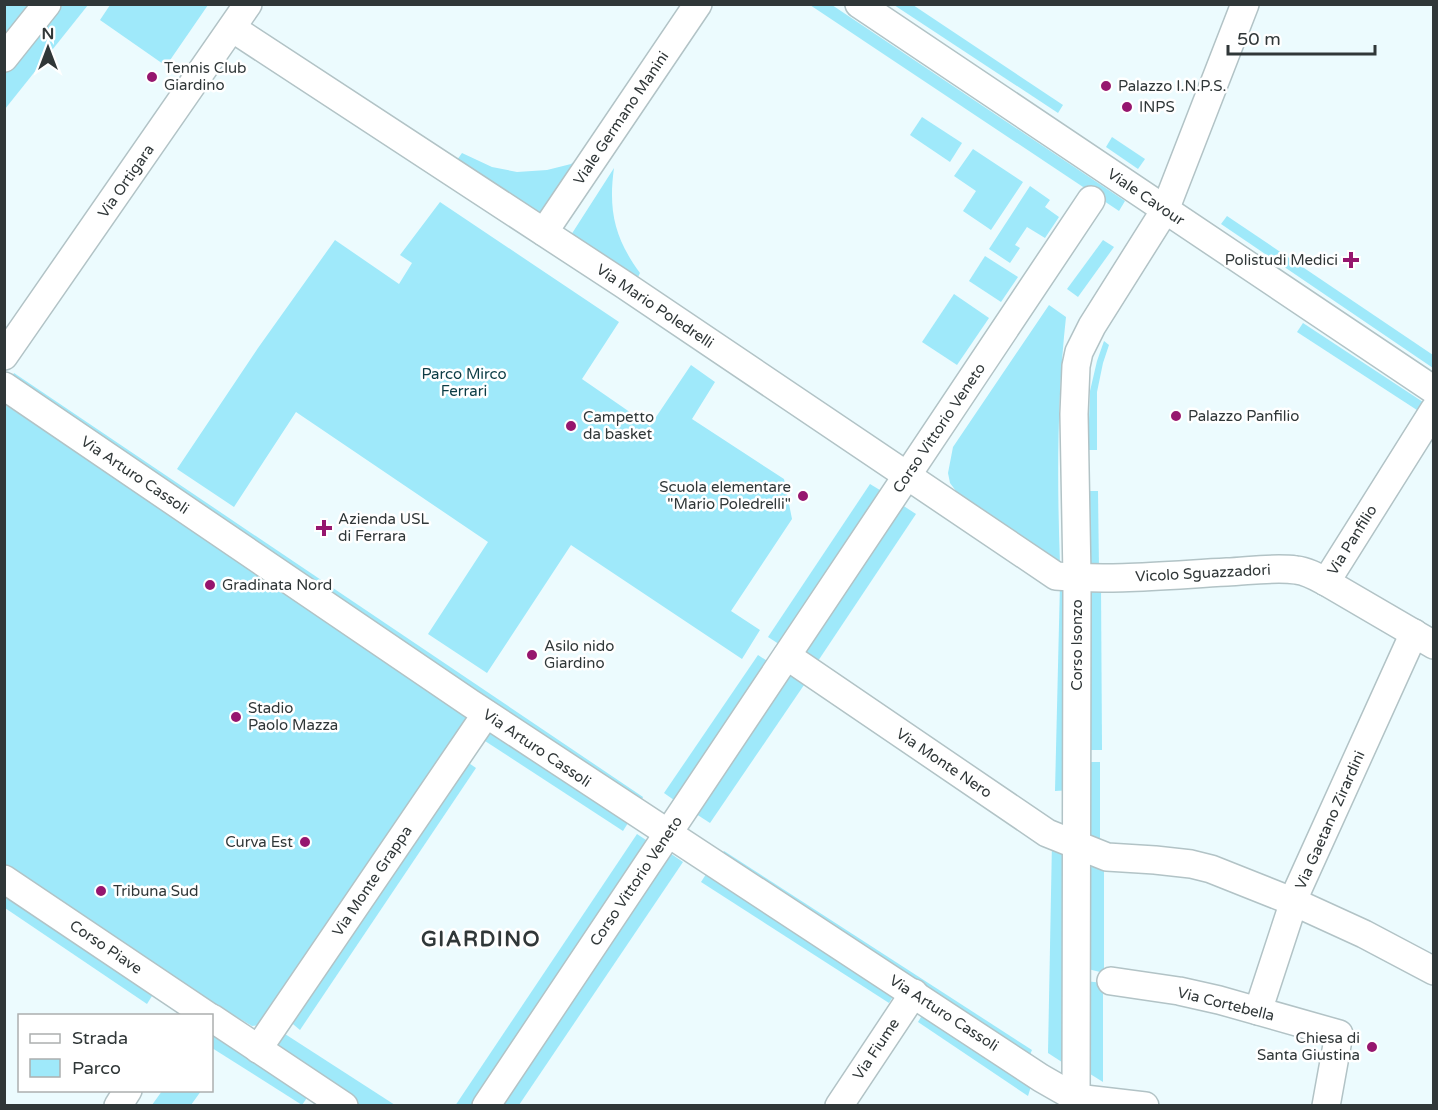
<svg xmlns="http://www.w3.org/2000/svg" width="1438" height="1110" viewBox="0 0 1438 1110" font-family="'Varela Round',sans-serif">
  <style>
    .green { fill: #9fe9fa }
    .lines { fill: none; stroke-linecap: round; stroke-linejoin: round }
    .minor-casing { stroke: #b2c3c6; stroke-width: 30 }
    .minor { stroke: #fff; stroke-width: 27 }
    .poi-dot { fill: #96166e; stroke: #fff; stroke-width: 2 }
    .labels { text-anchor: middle; stroke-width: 5; stroke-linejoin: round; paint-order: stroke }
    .poi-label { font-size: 15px; fill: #303738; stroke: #fff; text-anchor: start }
    .street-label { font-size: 15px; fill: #303738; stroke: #fff }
    .park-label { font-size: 15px; fill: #0b3c45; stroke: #fff }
    .district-label { font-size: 21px; font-weight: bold; letter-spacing: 1.5px; fill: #303738; stroke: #fff }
  </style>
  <rect width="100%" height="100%" fill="#ecfbfe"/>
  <g class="green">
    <polygon points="5,5 35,5 5,44"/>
    <polygon points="58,5 88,5 5,109 5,72"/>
    <polygon points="110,5 110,4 208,5 166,66 100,20"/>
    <polygon points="810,5 832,5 1125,201 1119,211"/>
    <polygon points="894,5 913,5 1063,105 1058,113"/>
    <polygon points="922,117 962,143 950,162 910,135"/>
    <polygon points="1112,137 1145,159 1138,169 1106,147"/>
    <polygon points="973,149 1023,182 991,230 963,211 976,191 954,176"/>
    <polygon points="586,152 540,214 457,160 462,153 492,167 517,172 547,170 571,164"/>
    <path d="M614,168C608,211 615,239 640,273L637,279L571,235Z"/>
    <polygon points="1030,186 1050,200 1045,207 1059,217 1045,238 1027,227 1015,245 1020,248 1010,263 989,249"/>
    <polygon points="440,202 619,322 582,379 650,426 691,365 715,382 692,419 784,479 792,519 731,611 760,630 742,659 571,545 487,673 428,634 488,542 296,412 234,507 177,469 258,348 335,240 399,284 412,263 400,255"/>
    <polygon points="1227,216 1433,355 1433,368 1221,224"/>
    <polygon points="1103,240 1114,247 1078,297 1067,289"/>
    <polygon points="985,256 1018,277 1001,302 969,281"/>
    <polygon points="954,294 989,318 957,365 922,342"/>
    <path d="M1049,305L1066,317C1057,399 1057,482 1060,564L959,495L950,483L948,473L953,447Z"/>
    <polygon points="1303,323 1426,404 1420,412 1297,332"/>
    <polygon points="1104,341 1109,345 1103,363 1097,392 1097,450 1088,450 1090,391 1097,361"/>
    <polygon points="14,373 643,797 637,810 7,385"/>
    <polygon points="4,404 466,710 468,724 269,1024 252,1026 161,972 5,870"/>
    <polygon points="870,484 888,495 785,648 768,637"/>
    <polygon points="1085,491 1098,491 1099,570 1086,570"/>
    <polygon points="899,503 916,514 814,667 796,655"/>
    <polygon points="1060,583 1072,584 1073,790 1055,791"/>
    <polygon points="1084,585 1101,585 1102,750 1085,750"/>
    <polygon points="758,655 775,666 681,805 664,793"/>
    <polygon points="787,673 804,685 710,823 693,812"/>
    <polygon points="495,725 633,815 623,831 485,741"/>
    <polygon points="463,759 476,768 300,1030 287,1019"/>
    <rect x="1088" y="762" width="12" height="78"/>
    <polygon points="637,834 655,846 480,1105 455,1106"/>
    <polygon points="1052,841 1070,851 1068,1066 1048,1053"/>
    <polygon points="664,849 683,862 519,1105 492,1106"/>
    <polygon points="724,851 1032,1050 1026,1064 717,860"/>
    <polygon points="1084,855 1104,862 1104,973 1084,968"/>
    <polygon points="712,865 899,987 889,1003 701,882"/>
    <polygon points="4,886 157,988 147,1004 5,908"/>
    <polygon points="1085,981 1103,983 1103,1082 1087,1072"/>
    <polygon points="927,1007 1034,1077 1028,1096 918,1022"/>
    <polygon points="212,1023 313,1089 302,1105 212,1048"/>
    <polygon points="285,1034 395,1105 359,1105 274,1050"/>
    <polygon points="162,1091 162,1090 201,1091 191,1105 152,1105"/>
  </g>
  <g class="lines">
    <g class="minor-casing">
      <g id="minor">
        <polyline points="859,4 1434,390"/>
        <path d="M232,28L623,284L1056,576C1112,581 1170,575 1227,572C1249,571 1274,567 1296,570C1307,571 1317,577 1326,582L1434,645"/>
        <polyline points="4,58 47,4"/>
        <polyline points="544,232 698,4"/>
        <polyline points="4,356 248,4"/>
        <polyline points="4,386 470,703 1041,1078 1076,1098 1145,1106"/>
        <polyline points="1326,582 1434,410"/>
        <polyline points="787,656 1047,833 1107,857 1155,860 1191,864 1211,869 1294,902 1364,934 1434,971"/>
        <polyline points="4,879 208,1016"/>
        <polyline points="1111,981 1179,991 1219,1000 1339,1034 1326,1106"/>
        <polyline points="1258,1011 1298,889 1414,633"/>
        <polyline points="212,1018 344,1106"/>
        <polyline points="258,1049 486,714"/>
        <polyline points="118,1106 128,1090"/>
        <polyline points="486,1106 1091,200"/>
        <polyline points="839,1106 914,993"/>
        <polyline points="1076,1106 1077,578 1074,414 1076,366 1079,352 1092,326 1165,210 1245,4"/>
      </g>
    </g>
    <use href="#minor" class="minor"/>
  </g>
  <g class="poi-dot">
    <circle cx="152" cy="77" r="6"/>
    <circle cx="1106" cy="86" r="6"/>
    <circle cx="1127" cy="107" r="6"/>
    <path d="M1348 251h6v6h6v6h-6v6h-6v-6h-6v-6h6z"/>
    <circle cx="1176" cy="416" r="6"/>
    <circle cx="571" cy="426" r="6"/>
    <circle cx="803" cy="496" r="6"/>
    <path d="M321 519h6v6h6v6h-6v6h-6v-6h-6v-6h6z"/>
    <circle cx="210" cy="585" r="6"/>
    <circle cx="532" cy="655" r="6"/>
    <circle cx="236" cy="717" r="6"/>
    <circle cx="305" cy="842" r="6"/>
    <circle cx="101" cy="891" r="6"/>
    <circle cx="1372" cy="1047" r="6"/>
  </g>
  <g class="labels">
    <g class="poi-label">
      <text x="164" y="73">Tennis Club<tspan x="164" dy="17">Giardino</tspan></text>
      <text x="1118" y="91">Palazzo I.N.P.S.</text>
      <text x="1139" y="112">INPS</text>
      <text x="1338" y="265" text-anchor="end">Polistudi Medici</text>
      <text x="1188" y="421">Palazzo Panfilio</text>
      <text x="583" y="422">Campetto<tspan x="583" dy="17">da basket</tspan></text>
      <text x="791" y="492" text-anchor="end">Scuola elementare<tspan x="791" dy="17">"Mario Poledrelli"</tspan></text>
      <text x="338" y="524">Azienda USL<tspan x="338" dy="17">di Ferrara</tspan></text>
      <text x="222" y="590">Gradinata Nord</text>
      <text x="544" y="651">Asilo nido<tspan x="544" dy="17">Giardino</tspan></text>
      <text x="248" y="713">Stadio<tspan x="248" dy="17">Paolo Mazza</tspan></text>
      <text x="293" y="847" text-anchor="end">Curva Est</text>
      <text x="113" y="896">Tribuna Sud</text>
      <text x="1360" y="1043" text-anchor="end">Chiesa di<tspan x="1360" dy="17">Santa Giustina</tspan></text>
    </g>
    <g class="street-label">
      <text transform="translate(621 118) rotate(-56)" y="5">Viale Germano Manini</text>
      <text transform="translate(126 181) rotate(-55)" y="5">Via Ortigara</text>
      <text transform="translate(1146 197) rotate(34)" y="5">Viale Cavour</text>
      <text transform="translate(655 306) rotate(34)" y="5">Via Mario Poledrelli</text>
      <text transform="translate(939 428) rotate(-56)" y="5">Corso Vittorio Veneto</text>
      <text transform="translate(135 475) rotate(34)" y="5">Via Arturo Cassoli</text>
      <text transform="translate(1352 540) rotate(-58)" y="5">Via Panfilio</text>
      <text transform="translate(1203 573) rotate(-3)" y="5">Vicolo Sguazzadori</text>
      <text transform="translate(1077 645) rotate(-90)" y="5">Corso Isonzo</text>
      <text transform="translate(537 748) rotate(34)" y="5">Via Arturo Cassoli</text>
      <text transform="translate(944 763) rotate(34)" y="5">Via Monte Nero</text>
      <text transform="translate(1330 820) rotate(-66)" y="5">Via Gaetano Zirardini</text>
      <text transform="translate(372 881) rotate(-56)" y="5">Via Monte Grappa</text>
      <text transform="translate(636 881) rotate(-56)" y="5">Corso Vittorio Veneto</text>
      <text transform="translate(106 947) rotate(34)" y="5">Corso Piave</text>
      <text transform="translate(1226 1004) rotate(14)" y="5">Via Cortebella</text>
      <text transform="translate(944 1013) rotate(33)" y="5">Via Arturo Cassoli</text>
      <text transform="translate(876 1049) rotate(-56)" y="5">Via Fiume</text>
    </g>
    <g class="park-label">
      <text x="464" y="379">Parco Mirco<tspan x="464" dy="17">Ferrari</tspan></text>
    </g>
    <g class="district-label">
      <text x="481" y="946">GIARDINO</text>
    </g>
  </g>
  <rect width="1438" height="1110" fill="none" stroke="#303738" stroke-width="12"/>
  <rect x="18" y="1014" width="195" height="78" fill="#ffffff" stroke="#acafaf" stroke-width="1.5"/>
  <rect x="30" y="1034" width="30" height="9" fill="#ffffff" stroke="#acafaf" stroke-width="1.5"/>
  <text x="72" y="1044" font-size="18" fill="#303738">Strada</text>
  <rect x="30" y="1059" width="30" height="18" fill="#9fe9fa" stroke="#acafaf" stroke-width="1.5"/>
  <text x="72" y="1074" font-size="18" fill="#303738">Parco</text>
  <g transform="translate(48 48)" stroke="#ffffff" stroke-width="4.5" paint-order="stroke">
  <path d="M0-4.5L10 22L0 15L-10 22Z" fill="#303738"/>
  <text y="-9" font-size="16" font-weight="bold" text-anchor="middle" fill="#303738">N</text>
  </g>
  <path d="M1228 45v9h147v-9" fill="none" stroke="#303738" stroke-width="3"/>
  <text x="1237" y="45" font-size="18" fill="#303738" stroke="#ffffff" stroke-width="4.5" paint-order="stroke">50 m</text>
</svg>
